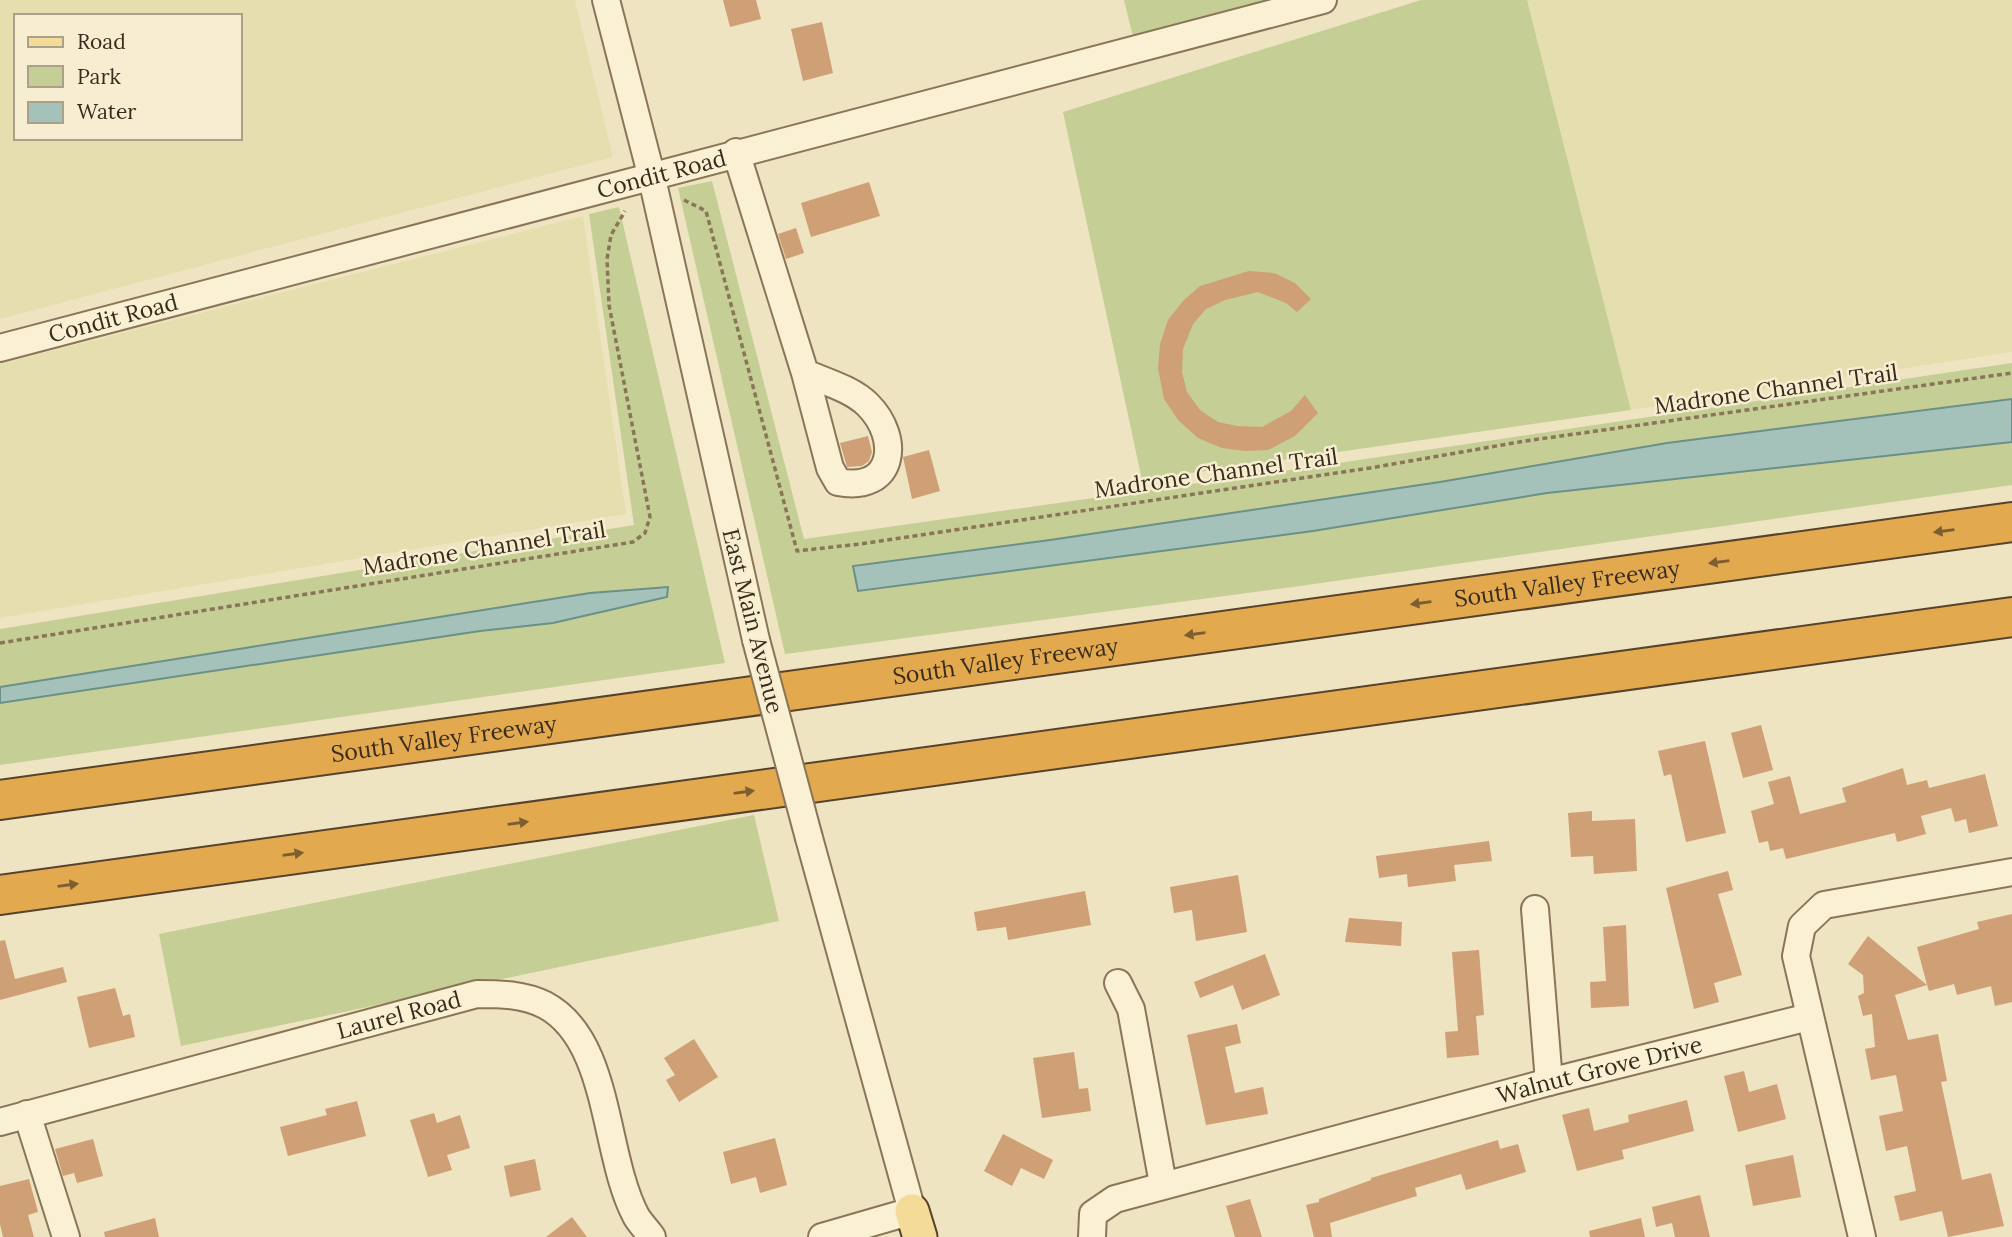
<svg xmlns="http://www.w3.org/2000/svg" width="2012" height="1237" viewBox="0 0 2012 1237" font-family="Lora,serif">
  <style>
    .farmland { fill: #e5dfaf; fill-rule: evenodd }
    .green { fill: #c4ce95 }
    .water { fill: #a4c2ba; stroke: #6b9089; stroke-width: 2 }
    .building { fill: #cf9f76 }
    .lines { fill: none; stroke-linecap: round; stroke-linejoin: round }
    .minor-casing { stroke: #8a7558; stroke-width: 30 }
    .major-casing { stroke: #57432d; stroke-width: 37 }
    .highway-casing { stroke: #57432d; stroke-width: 42 }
    .path { stroke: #8a7558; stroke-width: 3.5; stroke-dasharray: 5 3.5; stroke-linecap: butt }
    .minor { stroke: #faf1d5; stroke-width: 26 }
    .major { stroke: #f4dc98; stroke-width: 33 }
    .highway { stroke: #e2a94f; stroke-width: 38 }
    .minor-bridge-casing { stroke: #8a7558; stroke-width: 30; stroke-linecap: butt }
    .minor-bridge { stroke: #faf1d5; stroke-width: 26 }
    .oneway { fill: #7d5e31 }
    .labels { text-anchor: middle; stroke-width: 5; stroke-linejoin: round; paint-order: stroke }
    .street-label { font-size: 23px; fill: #392c1d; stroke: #f7eed1 }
  </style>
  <rect width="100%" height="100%" fill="#efe4c1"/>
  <g class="farmland">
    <path d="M0,0H575L613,157L0,319ZM16,16H240V138H16Z"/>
    <polygon points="1527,0 2012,0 2012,352 1631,410"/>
    <polygon points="583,216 626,514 0,618 0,364"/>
  </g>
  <g class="green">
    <polygon points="1124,0 1309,0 1135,45"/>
    <polygon points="1421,0 1527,0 1631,410 1142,480 1063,112"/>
    <polygon points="712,181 804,539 1325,465 2012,363 2012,485 1307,585 785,654 678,188"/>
    <polygon points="619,207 725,663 0,765 0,629 634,525 589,214"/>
    <polygon points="754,815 779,921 181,1046 159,934"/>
  </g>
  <g class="water">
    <polygon points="2012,399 2012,442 1547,493 1313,531 858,591 853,566 1050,540 1440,482 1667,443"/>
    <polygon points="668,587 667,597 553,623 480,631 0,703 0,687 590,593"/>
  </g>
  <g class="building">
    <polygon points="723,0 756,0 761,19 730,27"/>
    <polygon points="822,22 833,73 803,81 791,29"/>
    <polygon points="869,182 880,216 811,237 801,203"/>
    <polygon points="796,228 804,253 786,259 778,234"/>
    <polygon points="1249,271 1274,273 1295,283 1311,299 1297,312 1286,303 1258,292 1225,300 1206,309 1193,324 1183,349 1182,372 1187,392 1200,410 1218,422 1237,426 1262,427 1291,411 1305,395 1318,413 1295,436 1268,450 1245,451 1222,448 1198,438 1178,420 1164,399 1158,368 1160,344 1168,320 1183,301 1200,286"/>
    <polygon points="868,436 872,452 869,461 862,466 847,467 840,443"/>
    <polygon points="929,450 940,491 912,499 903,457"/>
    <polygon points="1761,725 1773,770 1743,778 1731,733"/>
    <polygon points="1705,741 1726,833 1686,842 1671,774 1664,776 1658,751"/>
    <polygon points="1903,768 1907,785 1927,780 1929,788 1985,774 1998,826 1969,833 1966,819 1955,822 1951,808 1921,816 1926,834 1897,842 1895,833 1786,859 1783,848 1770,851 1768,841 1759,843 1751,811 1774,804 1768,782 1790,776 1800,814 1846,802 1842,788"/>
    <polygon points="1592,811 1592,821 1635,819 1637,871 1594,874 1593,856 1571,857 1568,813"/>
    <polygon points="1489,841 1492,861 1454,865 1456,881 1408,887 1407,874 1379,878 1376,856"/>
    <polygon points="1728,871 1733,890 1718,894 1742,975 1714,983 1719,1002 1694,1009 1666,888"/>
    <polygon points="1238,875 1247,932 1196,941 1192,910 1174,913 1170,887"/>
    <polygon points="1085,891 1091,925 1008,940 1006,927 977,931 974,912"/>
    <polygon points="2012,914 2012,1002 1995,1006 1991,986 1957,995 1954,984 1929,991 1927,985 1895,995 1908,1040 1938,1034 1947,1081 1941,1082 1962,1180 1991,1173 2004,1226 1948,1237 1942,1211 1900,1221 1894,1196 1916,1191 1907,1146 1886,1151 1879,1116 1903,1111 1896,1075 1871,1080 1865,1049 1875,1047 1872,1014 1863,1016 1858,996 1864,993 1863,975 1848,964 1868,936 1927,985 1917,947 1979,929 1977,922"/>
    <polygon points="1349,918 1402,922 1401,946 1345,942"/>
    <polygon points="1626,925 1629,1006 1591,1008 1590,982 1606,981 1603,927"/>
    <polygon points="5,940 15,979 63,967 67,982 0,1000 0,941"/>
    <polygon points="1479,950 1484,1015 1476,1016 1479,1055 1447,1058 1445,1032 1458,1031 1452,952"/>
    <polygon points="1265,954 1280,995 1242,1010 1233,985 1200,998 1194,982"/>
    <polygon points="115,988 123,1016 130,1014 135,1037 89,1048 77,997"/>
    <polygon points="1237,1024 1241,1043 1225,1047 1235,1093 1263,1087 1268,1114 1206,1125 1187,1035"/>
    <polygon points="694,1039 718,1077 679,1102 666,1080 675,1075 664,1058"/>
    <polygon points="1074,1052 1079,1089 1088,1088 1091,1111 1042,1118 1033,1058"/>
    <polygon points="1744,1071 1749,1092 1777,1084 1786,1119 1738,1132 1724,1076"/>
    <polygon points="1687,1100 1694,1131 1622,1150 1624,1159 1577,1171 1562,1115 1589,1108 1594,1131 1629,1122 1628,1115"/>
    <polygon points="357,1101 366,1136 288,1156 280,1127 327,1115 325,1109"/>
    <polygon points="434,1113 437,1123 460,1115 470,1148 447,1155 452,1170 428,1177 410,1120"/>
    <polygon points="1003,1134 1053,1160 1044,1179 1021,1168 1012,1186 984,1171"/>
    <polygon points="775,1138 787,1185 760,1193 756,1177 731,1184 723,1152"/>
    <polygon points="93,1139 103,1176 77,1183 74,1173 63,1176 55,1149"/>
    <polygon points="1498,1140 1500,1149 1518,1144 1526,1172 1466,1190 1461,1174 1415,1188 1417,1196 1330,1223 1332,1237 1314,1237 1306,1205 1319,1202 1319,1199 1371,1180 1371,1178"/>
    <polygon points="1793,1155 1801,1197 1753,1206 1745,1165"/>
    <polygon points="535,1159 541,1190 510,1197 504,1166"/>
    <polygon points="29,1179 38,1212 28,1215 34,1237 3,1237 0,1224 0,1186"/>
    <polygon points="1700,1195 1710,1237 1675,1237 1672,1223 1656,1227 1652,1207"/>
    <polygon points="1250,1199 1262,1237 1235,1237 1226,1206"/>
    <polygon points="572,1217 587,1237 546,1237"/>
    <polygon points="155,1218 159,1237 105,1237 104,1232"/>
    <polygon points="1641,1218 1645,1237 1590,1237 1589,1231"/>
  </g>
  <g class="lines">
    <g class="minor-casing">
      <g id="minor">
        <polyline points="606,0 651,174 756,640"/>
        <path d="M736,152L805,373L830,468L838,482C895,493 901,438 868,405C852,389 826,382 805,373"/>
        <path id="s1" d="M0,348L1323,0"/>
        <polyline points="809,838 912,1211 822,1237"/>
        <polyline points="1535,909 1549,1082"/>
        <polyline points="1118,983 1131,1009 1163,1184"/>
        <polyline points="27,1114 66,1237"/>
        <path id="s2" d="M0,1122L477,994C500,994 523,994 545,1005C611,1040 603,1154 636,1216C640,1223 647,1230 652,1237"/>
        <path id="s3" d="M1092,1237L1093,1214L1115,1199L1549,1082L1809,1017"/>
        <polyline points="1862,1237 1796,956 1802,926 1824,905 2012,872"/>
      </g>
    </g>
    <g class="major-casing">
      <polyline id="major" points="912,1211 920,1237"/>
    </g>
    <g class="highway-casing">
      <g id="highway">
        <path id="s4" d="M0,800L2012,522"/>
        <polyline points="0,895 2012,617"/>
      </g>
    </g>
    <g class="path">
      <polyline points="684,200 706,211 797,551 860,544 1370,468 1525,441 2012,373"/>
      <polyline points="0,643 633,542 645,533 650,517 609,305 607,259 611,235 625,211"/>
    </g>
    <use href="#minor" class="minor"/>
    <use href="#major" class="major"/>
    <use href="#highway" class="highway"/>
    <g class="minor-bridge-casing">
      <polyline id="minor-bridge" points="756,640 809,838"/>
    </g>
    <use href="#minor-bridge" class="minor-bridge"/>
  </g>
  <defs><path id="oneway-solid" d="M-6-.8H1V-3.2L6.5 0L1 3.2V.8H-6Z" transform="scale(1.75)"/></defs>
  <g class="oneway">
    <use href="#oneway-solid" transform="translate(1944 531) rotate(172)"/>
    <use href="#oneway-solid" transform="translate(1719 562) rotate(172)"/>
    <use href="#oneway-solid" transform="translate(1421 603) rotate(172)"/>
    <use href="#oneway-solid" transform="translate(1195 634) rotate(172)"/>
    <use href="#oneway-solid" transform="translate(744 792) rotate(-8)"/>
    <use href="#oneway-solid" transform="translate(518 823) rotate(-8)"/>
    <use href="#oneway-solid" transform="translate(293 854) rotate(-8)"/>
    <use href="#oneway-solid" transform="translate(68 885) rotate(-8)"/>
  </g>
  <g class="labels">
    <g class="street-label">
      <text dy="8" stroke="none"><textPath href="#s1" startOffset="684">Condit Road</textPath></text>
      <text dy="8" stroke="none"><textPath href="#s1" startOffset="117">Condit Road</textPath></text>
      <text transform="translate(1776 389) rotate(-8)" y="8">Madrone Channel Trail</text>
      <text transform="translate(1216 473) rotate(-8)" y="8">Madrone Channel Trail</text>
      <text transform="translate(484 548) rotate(-9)" y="8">Madrone Channel Trail</text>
      <text dy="8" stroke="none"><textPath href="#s4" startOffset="1582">South Valley Freeway</textPath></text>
      <text transform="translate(753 621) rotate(76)" y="8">East Main Avenue</text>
      <text dy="8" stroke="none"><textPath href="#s4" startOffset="1015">South Valley Freeway</textPath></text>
      <text dy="8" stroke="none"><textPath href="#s4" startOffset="448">South Valley Freeway</textPath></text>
      <text dy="8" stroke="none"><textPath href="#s2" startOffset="413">Laurel Road</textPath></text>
      <text dy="8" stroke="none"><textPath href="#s3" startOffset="551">Walnut Grove Drive</textPath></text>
    </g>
  </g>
  <rect x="14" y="14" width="228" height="126" fill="#f7eed1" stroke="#aba089" stroke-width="2"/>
  <rect x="28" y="37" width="35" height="10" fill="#f4dc98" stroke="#aba089" stroke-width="2"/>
  <text x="77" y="49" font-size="21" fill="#392c1d">Road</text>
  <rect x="28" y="66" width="35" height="21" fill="#c4ce95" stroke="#aba089" stroke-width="2"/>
  <text x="77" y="84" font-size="21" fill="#392c1d">Park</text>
  <rect x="28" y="102" width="35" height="21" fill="#a4c2ba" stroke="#aba089" stroke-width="2"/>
  <text x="77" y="119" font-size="21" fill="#392c1d">Water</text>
</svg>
